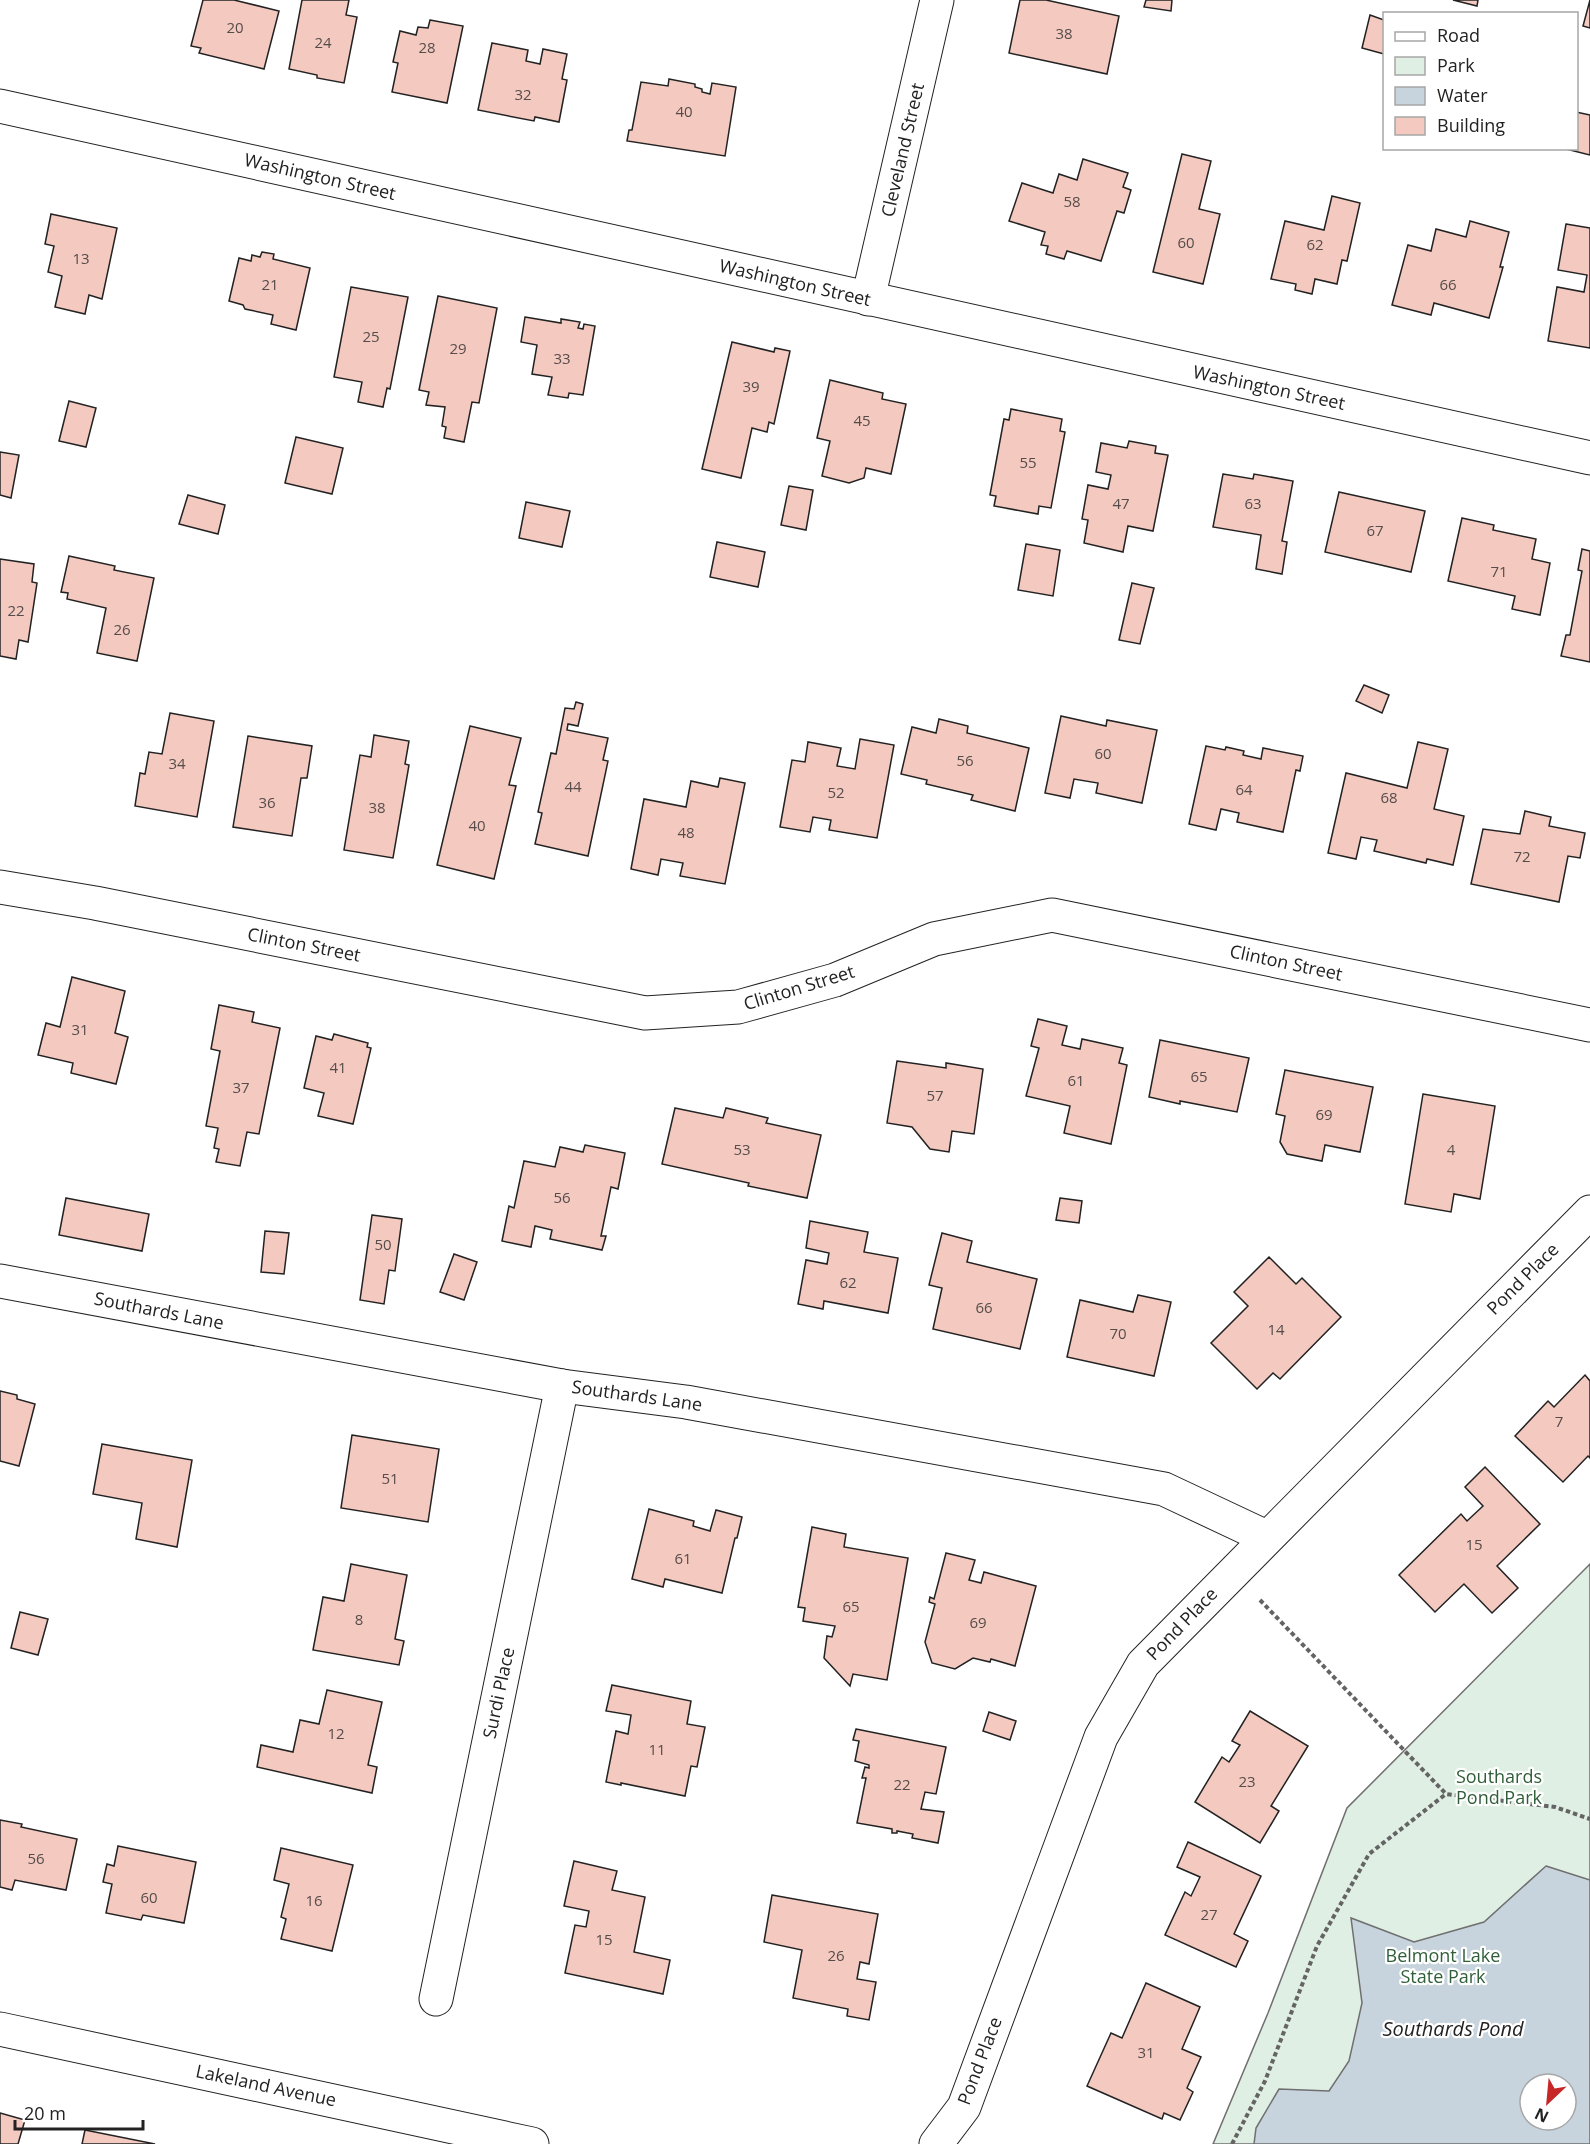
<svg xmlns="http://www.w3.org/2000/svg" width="1590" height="2144" viewBox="0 0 1590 2144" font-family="'Open Sans',sans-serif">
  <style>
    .green { fill: #e0efe3; stroke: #6f6f6f; stroke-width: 1.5; fill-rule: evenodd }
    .water { fill: #c7d3dd; stroke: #6f6f6f; stroke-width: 1.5; fill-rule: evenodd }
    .building { fill: #f3c9c0; stroke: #222; stroke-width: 1.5 }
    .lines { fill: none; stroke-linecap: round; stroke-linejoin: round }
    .street-casing { stroke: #222; stroke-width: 35 }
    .path { stroke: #646464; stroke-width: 4; stroke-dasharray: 4.5 3; stroke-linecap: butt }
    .street { stroke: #fff; stroke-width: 33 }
    .labels { text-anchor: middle; stroke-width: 4.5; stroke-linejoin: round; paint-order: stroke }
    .number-label { font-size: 15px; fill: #564c4a }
    .street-label { font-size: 18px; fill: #222; stroke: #fff }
    .park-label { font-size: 18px; fill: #2f5e38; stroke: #fff }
    .water-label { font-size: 20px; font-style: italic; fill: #222; stroke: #fff }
  </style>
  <rect width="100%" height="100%" fill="#fff"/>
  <path class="green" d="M1590,1564V2144H1213L1268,2013L1347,1808ZM1530,2084H1566V2120H1530Z"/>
  <path class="water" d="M1546,1866L1590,1880V2144H1254L1256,2128L1279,2089L1329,2091L1349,2061L1362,2003L1351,1918L1414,1942L1484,1922ZM1530,2084H1566V2120H1530Z"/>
  <g class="building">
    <polygon points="203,0 234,0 279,11 264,69 199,53 201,48 191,46"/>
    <polygon points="302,0 349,0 346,15 357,17 344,83 317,78 317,75 289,69"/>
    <polygon points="1020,0 1046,0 1119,16 1107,74 1009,53"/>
    <polygon points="1146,0 1172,0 1171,11 1144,7"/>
    <polygon points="1453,0 1478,0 1477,6"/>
    <polygon points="1590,0 1590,28 1583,26"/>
    <polygon points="1370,15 1384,20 1384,54 1362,48"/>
    <polygon points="430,20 463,26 447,103 392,92 398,63 393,62 400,31 416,35 418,27 428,28"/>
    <polygon points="492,43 528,50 526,61 540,64 543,49 567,54 562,79 567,80 559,122 535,117 534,121 478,110"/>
    <polygon points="669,79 695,84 695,87 702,89 702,92 710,94 712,83 736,87 725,156 627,141 629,130 632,130 641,82 668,86"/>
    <polygon points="1576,112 1590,115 1590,155 1562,148 1576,148"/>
    <polygon points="1182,154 1211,161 1199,209 1220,214 1203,284 1153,272"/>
    <polygon points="1083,159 1128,173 1123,187 1131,190 1124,213 1117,211 1101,261 1067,251 1064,259 1046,254 1048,246 1041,245 1045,232 1009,221 1022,183 1053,193 1059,174 1077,180"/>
    <polygon points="1332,196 1360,203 1347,261 1342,260 1337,284 1315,279 1312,294 1295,290 1296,284 1271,279 1285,221 1324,230"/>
    <polygon points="51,214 117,228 102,299 89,295 85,314 55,307 62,276 48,272 54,246 45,244"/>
    <polygon points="1470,221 1509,232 1500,267 1503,267 1489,318 1434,303 1431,315 1392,305 1408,245 1431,251 1436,229 1466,237"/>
    <polygon points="1566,224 1590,228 1590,348 1548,341 1557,287 1584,292 1587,275 1558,270"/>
    <polygon points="262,252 274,254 273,259 310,268 296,330 271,324 273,315 245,309 243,305 229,301 239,258 251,261 252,255 260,257"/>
    <polygon points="351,287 408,297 390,389 387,388 383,407 358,402 362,382 334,377"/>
    <polygon points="438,296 497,308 479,403 472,402 464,442 444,438 446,427 442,426 445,407 426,405 429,392 419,390"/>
    <polygon points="525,317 561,323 561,319 580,322 578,328 583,329 584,324 595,326 583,395 569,393 568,398 548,395 552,377 532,374 537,345 521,342"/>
    <polygon points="732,342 774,352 775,348 790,351 774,424 769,422 767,432 752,428 741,478 702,469"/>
    <polygon points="830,380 883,393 882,399 906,404 891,474 866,468 864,478 849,483 822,476 830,441 817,438"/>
    <polygon points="69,401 96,408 86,447 59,441"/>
    <polygon points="1011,409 1062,419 1060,431 1065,432 1051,508 1039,506 1038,514 994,506 996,496 990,495 1004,419 1009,420"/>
    <polygon points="296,437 343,448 332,494 285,483"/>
    <polygon points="1129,441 1156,446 1155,453 1168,455 1153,531 1128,526 1123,552 1084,543 1088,520 1082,519 1088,485 1108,489 1111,475 1096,472 1101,443 1127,448"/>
    <polygon points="0,452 19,455 11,498 0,495"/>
    <polygon points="1223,474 1253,479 1254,474 1293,481 1282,541 1287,542 1282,574 1256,569 1261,535 1213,527"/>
    <polygon points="789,486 813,490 806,530 781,525"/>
    <polygon points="1339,492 1425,511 1411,572 1325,552"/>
    <polygon points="188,495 225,505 218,534 179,524"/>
    <polygon points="526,502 570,511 562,547 519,538"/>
    <polygon points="1462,518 1494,525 1493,530 1536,539 1532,559 1550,563 1540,615 1512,609 1515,596 1448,581"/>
    <polygon points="717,542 765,552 758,587 710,577"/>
    <polygon points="1026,544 1060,550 1053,596 1018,590"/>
    <polygon points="1582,549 1590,551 1590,662 1561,656 1566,635 1570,635 1582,571 1578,570"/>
    <polygon points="69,556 115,566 114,570 154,578 137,661 97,653 106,608 67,599 68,593 61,592"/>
    <polygon points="0,559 34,564 32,582 37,583 28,642 19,640 16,659 0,656"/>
    <polygon points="1132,583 1154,588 1140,644 1119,640"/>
    <polygon points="1364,685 1389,695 1382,713 1356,701"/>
    <polygon points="576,702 583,704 578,726 568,724 567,730 608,738 603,760 608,761 588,856 535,844 542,813 538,812 551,753 556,754 565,708 574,709"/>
    <polygon points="170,713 214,721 197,817 135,806 140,773 145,774 149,752 162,754"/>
    <polygon points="1061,716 1106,726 1107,720 1157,730 1142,803 1096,793 1098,783 1074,779 1070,798 1045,793"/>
    <polygon points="939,719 968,726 967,733 1029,748 1015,811 971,800 973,795 926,784 927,780 901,774 912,727 936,733"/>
    <polygon points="470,726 521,738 509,785 516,786 494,879 437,865"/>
    <polygon points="374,735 409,741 405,764 409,765 393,858 344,850 360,755 371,757"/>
    <polygon points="248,736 312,746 307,778 301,778 292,836 233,827"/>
    <polygon points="860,739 894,745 877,838 829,830 831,820 813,817 810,832 780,827 792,760 805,762 808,742 841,748 837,766 855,769"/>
    <polygon points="1418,742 1448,749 1434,809 1464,816 1453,865 1427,859 1426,863 1374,851 1377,840 1361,837 1356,859 1328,853 1346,773 1407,788"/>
    <polygon points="1206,746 1225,750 1226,747 1244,751 1243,755 1261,759 1263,748 1303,756 1300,771 1296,770 1283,832 1237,822 1239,813 1221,809 1216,830 1189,824"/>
    <polygon points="720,778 745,783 725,884 680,876 683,863 661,859 658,875 631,869 644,799 686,807 691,781 718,787"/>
    <polygon points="1525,811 1551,817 1549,826 1585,833 1580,858 1568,856 1559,902 1471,884 1483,829 1520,834"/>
    <polygon points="72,977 125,991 115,1033 128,1037 116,1084 71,1073 73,1063 38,1055 46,1023 60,1027"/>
    <polygon points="219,1005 254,1012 252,1022 280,1028 259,1134 247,1132 240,1166 216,1162 219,1149 214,1148 218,1128 206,1126 220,1051 211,1049"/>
    <polygon points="1038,1019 1067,1026 1062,1045 1080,1049 1082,1039 1123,1048 1119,1063 1127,1065 1111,1144 1064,1133 1070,1106 1026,1096 1039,1048 1031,1046"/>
    <polygon points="334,1034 368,1043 367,1047 371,1048 353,1124 318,1116 324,1093 304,1088 316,1036 332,1040"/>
    <polygon points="1160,1040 1249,1058 1237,1112 1180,1101 1180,1104 1149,1097"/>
    <polygon points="897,1061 946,1068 946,1063 983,1069 974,1134 952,1131 949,1152 930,1149 912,1127 887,1123"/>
    <polygon points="1285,1070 1373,1087 1360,1152 1325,1145 1322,1161 1287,1154 1280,1142 1285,1116 1276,1114"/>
    <polygon points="1423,1094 1495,1106 1480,1199 1454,1194 1451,1212 1405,1204"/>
    <polygon points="675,1108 723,1118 726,1108 768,1118 766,1123 821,1135 807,1198 748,1186 749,1183 662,1164"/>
    <polygon points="585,1145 625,1153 618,1189 611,1187 601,1236 606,1236 602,1250 550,1239 552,1230 535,1226 531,1247 502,1241 509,1206 514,1208 524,1161 555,1167 560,1147 583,1152"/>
    <polygon points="66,1198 149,1214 142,1251 59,1235"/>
    <polygon points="1060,1198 1082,1201 1079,1223 1056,1220"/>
    <polygon points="372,1215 402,1219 395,1271 389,1270 384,1304 360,1300"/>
    <polygon points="810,1221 868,1232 864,1252 898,1258 888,1313 824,1301 823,1309 798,1304 806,1260 827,1264 829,1253 806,1248"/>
    <polygon points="265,1231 289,1233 284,1274 261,1272"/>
    <polygon points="942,1233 972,1241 967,1262 1037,1279 1020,1349 933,1329 942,1288 929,1285"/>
    <polygon points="454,1254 477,1262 464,1300 440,1292"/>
    <polygon points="1269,1257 1296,1284 1302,1278 1341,1317 1280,1379 1273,1373 1257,1389 1211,1343 1248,1306 1234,1292"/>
    <polygon points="1138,1295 1171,1302 1154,1376 1067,1357 1080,1300 1133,1312"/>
    <polygon points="1585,1375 1590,1381 1590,1458 1588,1456 1563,1482 1515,1436 1548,1401 1554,1407"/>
    <polygon points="0,1391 17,1395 17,1399 35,1404 19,1466 0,1461"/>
    <polygon points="352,1435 439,1449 428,1522 341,1508"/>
    <polygon points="102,1444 192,1460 177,1547 136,1539 142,1503 93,1494"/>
    <polygon points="1485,1467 1540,1524 1497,1566 1518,1588 1492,1613 1464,1584 1435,1612 1399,1575 1461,1514 1467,1521 1483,1506 1465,1487"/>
    <polygon points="649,1509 694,1521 693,1526 710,1531 716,1510 742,1517 737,1538 735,1538 722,1593 665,1579 663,1587 632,1579"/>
    <polygon points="812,1527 846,1534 844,1547 908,1558 887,1680 853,1674 850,1686 824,1658 827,1636 832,1637 835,1626 803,1621 805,1608 798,1607"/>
    <polygon points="946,1553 975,1560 969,1580 981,1583 984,1572 1036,1586 1015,1666 991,1659 990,1662 973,1658 955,1669 932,1663 925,1642 935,1604 929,1602 930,1597 934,1599"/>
    <polygon points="351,1564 407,1575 395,1639 404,1641 399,1665 313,1650 323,1597 344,1601"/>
    <polygon points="20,1612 48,1619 38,1655 11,1648"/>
    <polygon points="612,1685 691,1701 687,1724 705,1727 697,1767 691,1766 685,1796 621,1783 621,1785 606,1782 616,1731 628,1734 631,1715 606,1711"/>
    <polygon points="327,1690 382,1702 368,1765 377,1767 372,1793 257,1767 261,1745 293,1752 300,1720 319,1724"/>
    <polygon points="1250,1711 1308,1746 1271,1806 1279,1811 1260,1843 1195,1802 1222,1757 1229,1762 1240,1745 1232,1741"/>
    <polygon points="989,1712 1016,1721 1010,1740 983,1731"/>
    <polygon points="856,1729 946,1747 936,1794 925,1792 921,1809 944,1812 938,1843 912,1838 913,1834 897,1831 897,1833 892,1833 892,1829 857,1823 866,1778 862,1778 865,1767 869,1768 869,1765 855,1761 859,1741 853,1740"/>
    <polygon points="0,1820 22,1824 21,1827 77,1839 66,1890 15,1880 12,1890 0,1887"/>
    <polygon points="1188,1842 1261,1876 1234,1934 1248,1941 1236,1967 1165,1935 1185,1892 1191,1896 1200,1877 1177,1867"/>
    <polygon points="118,1846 196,1862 184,1923 143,1915 141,1920 106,1913 112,1884 103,1882 107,1864 114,1866"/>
    <polygon points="281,1848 353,1865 332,1951 281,1939 286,1919 281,1917 289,1884 274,1880"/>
    <polygon points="574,1861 617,1871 612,1890 645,1897 634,1952 670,1960 663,1994 565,1973 575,1925 586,1927 589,1911 564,1906"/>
    <polygon points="772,1895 878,1914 869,1964 860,1962 857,1979 876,1982 869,2020 847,2016 848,2009 793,1998 802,1950 764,1942"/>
    <polygon points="1146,1983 1200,2007 1182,2049 1201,2057 1187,2088 1193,2092 1180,2120 1164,2113 1162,2119 1087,2086 1111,2033 1122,2038"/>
    <polygon points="0,2113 25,2120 18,2144 0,2144"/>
    <polygon points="85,2130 155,2144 82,2144"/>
  </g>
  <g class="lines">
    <g class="street-casing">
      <g id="street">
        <polyline points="0,106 1590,458"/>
        <polyline points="868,299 937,0"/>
        <polyline points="0,887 95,903 645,1013 738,1007 835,980 934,939 1052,915 1590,1025"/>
        <polyline points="0,1281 562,1386 686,1402 1164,1489 1266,1537"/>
        <polyline points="436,1999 562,1386"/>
        <polyline points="0,2029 532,2144"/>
        <polyline points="936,2144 964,2107 1101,1737 1143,1664 1590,1212"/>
      </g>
    </g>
    <g class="path">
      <polyline points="1260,1600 1446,1794 1555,1807 1590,1819"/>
      <polyline points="1232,2144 1265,2081 1317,1946 1369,1854 1446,1794"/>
    </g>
    <use href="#street" class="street"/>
  </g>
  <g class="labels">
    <g class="number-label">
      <text x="235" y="33">20</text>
      <text x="1064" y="39">38</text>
      <text x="323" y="48">24</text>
      <text x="427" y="53">28</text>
      <text x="523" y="100">32</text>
      <text x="684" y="117">40</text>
      <text x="1072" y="207">58</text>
      <text x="1186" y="248">60</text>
      <text x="1315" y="250">62</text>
      <text x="81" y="264">13</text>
      <text x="270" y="290">21</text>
      <text x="1448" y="290">66</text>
      <text x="371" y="342">25</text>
      <text x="458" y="354">29</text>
      <text x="562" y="364">33</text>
      <text x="751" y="392">39</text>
      <text x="862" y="426">45</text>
      <text x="1028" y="468">55</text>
      <text x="1121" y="509">47</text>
      <text x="1253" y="509">63</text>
      <text x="1375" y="536">67</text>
      <text x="1499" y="577">71</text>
      <text x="16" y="616">22</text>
      <text x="122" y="635">26</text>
      <text x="1103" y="759">60</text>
      <text x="965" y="766">56</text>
      <text x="177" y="769">34</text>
      <text x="573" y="792">44</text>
      <text x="1244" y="795">64</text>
      <text x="836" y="798">52</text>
      <text x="1389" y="803">68</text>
      <text x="267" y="808">36</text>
      <text x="377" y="813">38</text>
      <text x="477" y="831">40</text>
      <text x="686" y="838">48</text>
      <text x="1522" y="862">72</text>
      <text x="80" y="1035">31</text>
      <text x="338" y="1073">41</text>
      <text x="1199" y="1082">65</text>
      <text x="1076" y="1086">61</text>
      <text x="241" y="1093">37</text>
      <text x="935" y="1101">57</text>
      <text x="1324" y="1120">69</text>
      <text x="742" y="1155">53</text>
      <text x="1451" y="1155">4</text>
      <text x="562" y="1203">56</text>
      <text x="383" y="1250">50</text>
      <text x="848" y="1288">62</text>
      <text x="984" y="1313">66</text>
      <text x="1276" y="1335">14</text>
      <text x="1118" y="1339">70</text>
      <text x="1559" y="1427">7</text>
      <text x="390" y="1484">51</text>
      <text x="1474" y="1550">15</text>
      <text x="683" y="1564">61</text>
      <text x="851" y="1612">65</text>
      <text x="359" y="1625">8</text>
      <text x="978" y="1628">69</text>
      <text x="336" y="1739">12</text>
      <text x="657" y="1755">11</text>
      <text x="1247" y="1787">23</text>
      <text x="902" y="1790">22</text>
      <text x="36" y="1864">56</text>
      <text x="149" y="1903">60</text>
      <text x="314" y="1906">16</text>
      <text x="1209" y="1920">27</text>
      <text x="604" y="1945">15</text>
      <text x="836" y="1961">26</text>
      <text x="1146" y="2058">31</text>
    </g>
    <g class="street-label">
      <text transform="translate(903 150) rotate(-77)" y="6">Cleveland Street</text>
      <text transform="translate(320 177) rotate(13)" y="6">Washington Street</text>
      <text transform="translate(795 283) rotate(13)" y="6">Washington Street</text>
      <text transform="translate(1269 388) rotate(12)" y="6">Washington Street</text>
      <text transform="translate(304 945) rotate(11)" y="6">Clinton Street</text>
      <text transform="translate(1286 963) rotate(12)" y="6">Clinton Street</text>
      <text transform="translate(799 988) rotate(-17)" y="6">Clinton Street</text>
      <text transform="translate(1523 1279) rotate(-45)" y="6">Pond Place</text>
      <text transform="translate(159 1311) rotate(11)" y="6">Southards Lane</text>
      <text transform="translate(637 1396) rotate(8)" y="6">Southards Lane</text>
      <text transform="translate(1182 1624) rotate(-46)" y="6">Pond Place</text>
      <text transform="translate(499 1693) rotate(-78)" y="6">Surdi Place</text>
      <text transform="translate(980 2061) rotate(-69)" y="6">Pond Place</text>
      <text transform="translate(266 2086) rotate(12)" y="6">Lakeland Avenue</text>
    </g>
    <g class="park-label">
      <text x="1499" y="1783">Southards<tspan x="1499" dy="21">Pond Park</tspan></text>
      <text x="1443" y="1962">Belmont Lake<tspan x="1443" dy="21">State Park</tspan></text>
    </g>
    <g class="water-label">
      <text x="1453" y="2036">Southards Pond</text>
    </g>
  </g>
  <rect x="1383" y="12" width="195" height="138" fill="#ffffff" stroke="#a7a7a7" stroke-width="1.5"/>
  <rect x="1395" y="32" width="30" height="9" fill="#ffffff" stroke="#a7a7a7" stroke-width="1.5"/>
  <text x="1437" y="42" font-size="18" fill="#222222">Road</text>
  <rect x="1395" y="57" width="30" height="18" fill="#e0efe3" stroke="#a7a7a7" stroke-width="1.5"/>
  <text x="1437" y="72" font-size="18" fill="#222222">Park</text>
  <rect x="1395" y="87" width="30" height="18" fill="#c7d3dd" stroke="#a7a7a7" stroke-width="1.5"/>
  <text x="1437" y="102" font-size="18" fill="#222222">Water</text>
  <rect x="1395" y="117" width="30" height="18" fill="#f3c9c0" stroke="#a7a7a7" stroke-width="1.5"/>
  <text x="1437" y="132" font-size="18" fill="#222222">Building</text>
  <g transform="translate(1548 2102) rotate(206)"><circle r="28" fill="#ffffff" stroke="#a7a7a7" stroke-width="1.5"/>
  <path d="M0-4.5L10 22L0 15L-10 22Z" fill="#c62828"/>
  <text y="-9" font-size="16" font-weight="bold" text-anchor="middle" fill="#222222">N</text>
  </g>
  <path d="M15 2120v9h128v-9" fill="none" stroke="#222222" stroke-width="3"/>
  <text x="24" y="2120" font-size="18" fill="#222222" stroke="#ffffff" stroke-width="4.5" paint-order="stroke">20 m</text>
</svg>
